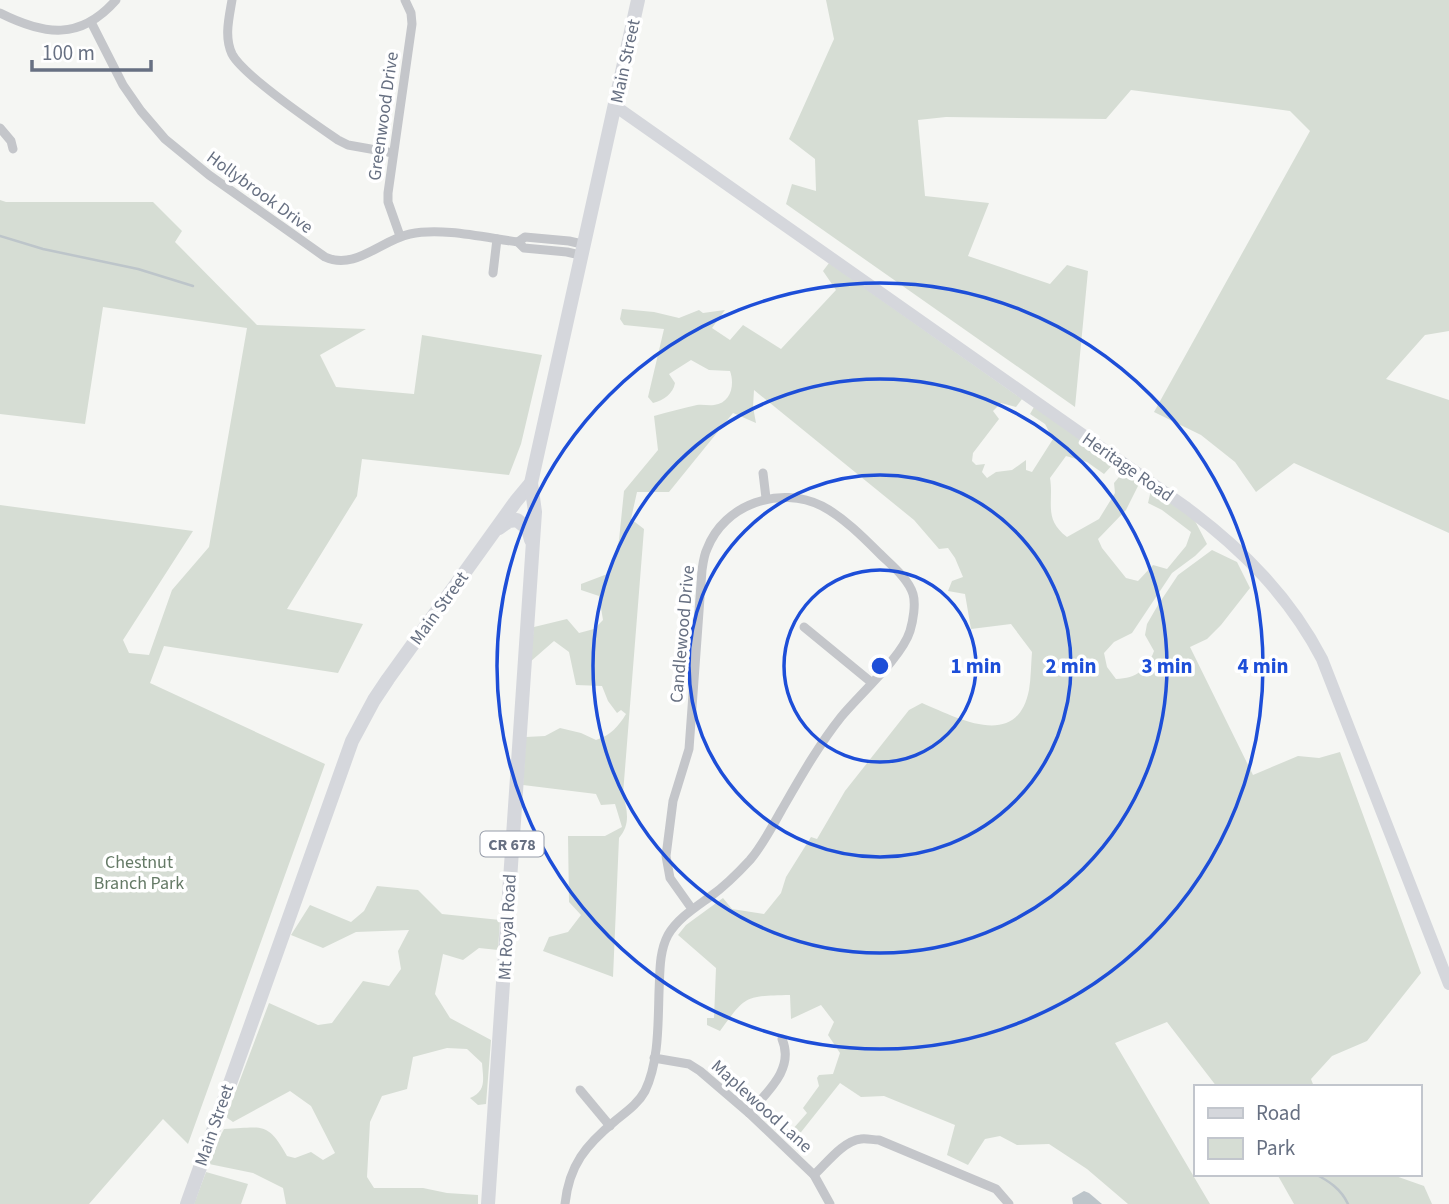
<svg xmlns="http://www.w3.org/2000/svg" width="1449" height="1204" viewBox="0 0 1449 1204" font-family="'Source Sans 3',sans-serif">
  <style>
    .green { fill: #d6ddd4 }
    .water { fill: #bdc5ca }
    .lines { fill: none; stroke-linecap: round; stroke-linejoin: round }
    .stream { stroke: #bdc5ca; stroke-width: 2.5 }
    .street { stroke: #c4c6ca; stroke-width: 9 }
    .secondary { stroke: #d5d7dc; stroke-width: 12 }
    .primary { stroke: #d5d7dc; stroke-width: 14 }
    .ring { fill: none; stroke: #1d4ed8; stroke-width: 3.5 }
    .labels { text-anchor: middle; stroke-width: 7; stroke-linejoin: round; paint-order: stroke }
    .shield { fill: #fff; stroke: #959ba8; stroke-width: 2 }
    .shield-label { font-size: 16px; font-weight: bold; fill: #677082 }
    .street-label { font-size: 18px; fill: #677082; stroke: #fff }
    .park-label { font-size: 18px; fill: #657a66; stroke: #fff }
    .centre { fill: #1d4ed8; stroke: #fff; stroke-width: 3.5 }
    .ring-label { font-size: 21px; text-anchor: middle; font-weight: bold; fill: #1d4ed8; stroke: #fff; stroke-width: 7; stroke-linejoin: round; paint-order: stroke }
  </style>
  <rect width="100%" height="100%" fill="#f5f6f3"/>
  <g class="green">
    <polygon points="826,0 1449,0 1449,331 1425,335 1386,379 1449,400 1449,533 1294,463 1256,492 1235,462 1201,435 1154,412 1310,131 1290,111 1131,90 1106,119 946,117 918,120 925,196 989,203 968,256 1050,284 1067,265 1088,271 1075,407 786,204 792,184 816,191 815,159 789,139 834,39"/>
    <polygon points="0,200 6,202 153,202 182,231 175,242 257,325 366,329 320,355 336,387 414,394 422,335 542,355 521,444 509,475 362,459 357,496 287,609 363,624 338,673 164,646 150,683 325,764 188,1144 163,1119 89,1204 0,1204 0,505 193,531 123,640 129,653 149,655 172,590 209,547 247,328 103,307 85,424 0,414"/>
    <path d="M829,263L1022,399L1016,407L1001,403L993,411L999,419L973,453L972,461L976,465L985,464L982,472L987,478L996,472L1012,470L1026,460V470L1032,472L1053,439L1045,424L1030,414L1034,407L1114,463L1104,474L1087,462L1066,456L1050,478C1054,502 1043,519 1067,537L1099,519L1115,493L1114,483L1124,471L1140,482L1126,510L1098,539L1102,548L1126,578L1138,581L1153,565L1167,569L1186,546L1191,532L1162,510L1148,503L1151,490L1194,519L1207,544L1195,556L1172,573L1132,633L1114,642L1104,653L1107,667L1116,679C1137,678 1147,670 1154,651L1145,635L1147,624L1158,605L1178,575L1212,550L1237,562L1250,588L1221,625L1207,639L1190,647L1253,775L1298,756L1319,758L1340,752L1421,973L1367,1041L1332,1056L1311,1079L1314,1087H1217L1167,1022L1115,1043L1210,1204H1128L1087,1169L1049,1144L1017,1145L1000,1136L985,1139L968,1165L947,1155L955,1125L884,1096L861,1097L840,1083L794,1141L781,1129L785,1125L792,1130L807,1113L803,1108L819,1086L817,1078L819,1075L833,1074L840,1053L828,1035L834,1022L821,1005L791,1019L790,995C745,996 746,995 720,1031L707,1025V1018H714L716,968L678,935L686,925L723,898L732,909L764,914L781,893L786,877L811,837L817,839L845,791L909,710L922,703C958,718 1017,751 1029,690C1031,678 1031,664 1032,652L1011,624L971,629L965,594L948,591L952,581L963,577L955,558L948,548L939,549L914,520L754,390L753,407L756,423L733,413L669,492H637L631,519L644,529L623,794C627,810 631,824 619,838L613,977L543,951L549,937L568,932L581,915L569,902L568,836H605L622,827L615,804L601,805L596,794L523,785L526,737L545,736L560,728L581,733L596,740C611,735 618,727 626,714L621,710L617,713L608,701L602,686L576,685L569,652L554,641L530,662L534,627L567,619L579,633L594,629L603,620L599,596L581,590V584L610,573L619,540L624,491L658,450L654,416C668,412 683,408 697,405C703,404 708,406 714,405C731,403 735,385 730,371L709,370L691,360L669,374L675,383C673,394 664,400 653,403L648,397L664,329L624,325L620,319L622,309L654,312L679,318L699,310L703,313L725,310L712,328L730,340L743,325L781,349L836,290L823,271Z"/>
    <path d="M377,886L418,890L442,914L500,920L498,950L479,948L463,960L443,954L435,994L450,1018L491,1040L486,1104L478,1105L470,1098C487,1091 483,1078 482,1063L467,1049L447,1048L413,1057L407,1089L382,1096L370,1122L367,1177L374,1188H423L447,1193L478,1195V1204H286L283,1188L253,1173L209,1164L215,1146L224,1129C262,1128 267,1120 287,1156L295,1158L311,1152L323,1160L335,1153L311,1106L290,1091L233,1122L226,1117L269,1003L318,1025L332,1023L363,981L389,986L401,969L398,951L409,930L356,932L323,948L291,935L310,905L351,922L364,911Z"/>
    <polygon points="206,1172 248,1184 241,1204 194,1204"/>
    <polygon points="1277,1174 1390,1174 1424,1186 1432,1204 1294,1204"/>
  </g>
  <polygon class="water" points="1084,1191 1089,1193 1102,1204 1073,1204 1072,1198"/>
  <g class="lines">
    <g class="stream">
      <polyline points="0,236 43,249 138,269 193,286"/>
      <path d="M1315,1174C1329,1181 1341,1189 1348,1204"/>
    </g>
    <g class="street">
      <path d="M232,0C229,18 224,37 232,54C242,74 316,125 338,140L348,145L393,153"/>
      <path d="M0,13C44,35 80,41 116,0"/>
      <path d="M91,22L123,85L141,111L165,139L209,175L325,257C355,271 381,240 410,234C442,227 487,238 518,242L524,248L567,252L580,255"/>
      <polyline points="0,128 11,141 13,149"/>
      <polyline points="400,236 388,202 388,193 412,24 411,13 405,0"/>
      <polyline points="518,242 525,237 569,241 582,244"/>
      <polyline points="493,273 497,239"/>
      <polyline points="763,473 766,498"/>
      <polyline points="804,627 871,682"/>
      <polyline points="654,1058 689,1064 700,1071 749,1113 814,1175 830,1204"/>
      <polyline points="580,1090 610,1126"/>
      <path d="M749,1113C767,1092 795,1069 782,1039"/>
      <path d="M814,1175C827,1163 843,1141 861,1139C866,1138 873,1140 879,1140L996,1189L1009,1204"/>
      <path d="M565,1204C569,1165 586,1145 615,1121C626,1112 638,1104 645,1091C659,1062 658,1023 659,992C660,972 659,952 668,935C678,918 696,907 711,896C725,886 738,873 750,860C762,846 772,827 781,811C800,778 818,746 841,717C860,694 902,657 910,631C913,621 916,604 913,594C908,578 891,565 879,553C863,537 843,517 822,506C780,485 724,504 707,549C704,555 703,563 702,570L689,749L673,801L666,856L670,878L692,909"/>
    </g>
    <path class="secondary" d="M615,106L1187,508C1243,550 1290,597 1322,659L1449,984"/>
    <g class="primary">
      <polyline points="499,528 509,521 517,520 528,529 531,540"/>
      <polyline points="187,1204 352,741 374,700 388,679 516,501 531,483 638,0"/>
      <polyline points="488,1204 535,512 531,483"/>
    </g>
  </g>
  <g class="ring">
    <circle cx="880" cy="666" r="96"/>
    <circle cx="880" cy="666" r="191"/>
    <circle cx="880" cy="666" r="287"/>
    <circle cx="880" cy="666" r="383"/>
  </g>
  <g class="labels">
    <rect class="shield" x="480.5" y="831.5" width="63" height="25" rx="5"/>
    <g class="shield-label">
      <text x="512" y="850">CR 678</text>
    </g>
    <g class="street-label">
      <text transform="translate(625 61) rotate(-78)" y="6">Main Street</text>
      <text transform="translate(383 116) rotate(-82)" y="6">Greenwood Drive</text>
      <text transform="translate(260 192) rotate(36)" y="6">Hollybrook Drive</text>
      <text transform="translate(1128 467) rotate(35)" y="6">Heritage Road</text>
      <text transform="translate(439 608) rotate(-54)" y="6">Main Street</text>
      <text transform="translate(682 634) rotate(-85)" y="6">Candlewood Drive</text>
      <text transform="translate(507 927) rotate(-87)" y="6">Mt Royal Road</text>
      <text transform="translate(762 1106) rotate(42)" y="6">Maplewood Lane</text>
      <text transform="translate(214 1125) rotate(-71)" y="6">Main Street</text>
    </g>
    <g class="park-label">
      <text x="139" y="868">Chestnut<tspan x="139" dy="21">Branch Park</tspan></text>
    </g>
  </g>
  <circle cx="880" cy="666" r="10" class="centre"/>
  <g class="ring-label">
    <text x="976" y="673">1 min</text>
    <text x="1071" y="673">2 min</text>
    <text x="1167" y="673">3 min</text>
    <text x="1263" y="673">4 min</text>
  </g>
  <rect x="1194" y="1085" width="228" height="91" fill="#ffffff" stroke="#c2c6cd" stroke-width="2"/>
  <rect x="1208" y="1108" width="35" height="10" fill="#d5d7dc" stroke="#c2c6cd" stroke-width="2"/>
  <text x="1256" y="1120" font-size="21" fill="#677082">Road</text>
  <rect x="1208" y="1138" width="35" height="21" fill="#d6ddd4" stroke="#c2c6cd" stroke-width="2"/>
  <text x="1256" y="1155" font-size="21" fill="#677082">Park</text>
  <path d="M32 60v10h119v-10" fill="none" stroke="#677082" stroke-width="3.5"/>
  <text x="42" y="60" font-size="21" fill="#677082" stroke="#ffffff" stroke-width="5" paint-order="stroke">100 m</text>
</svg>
